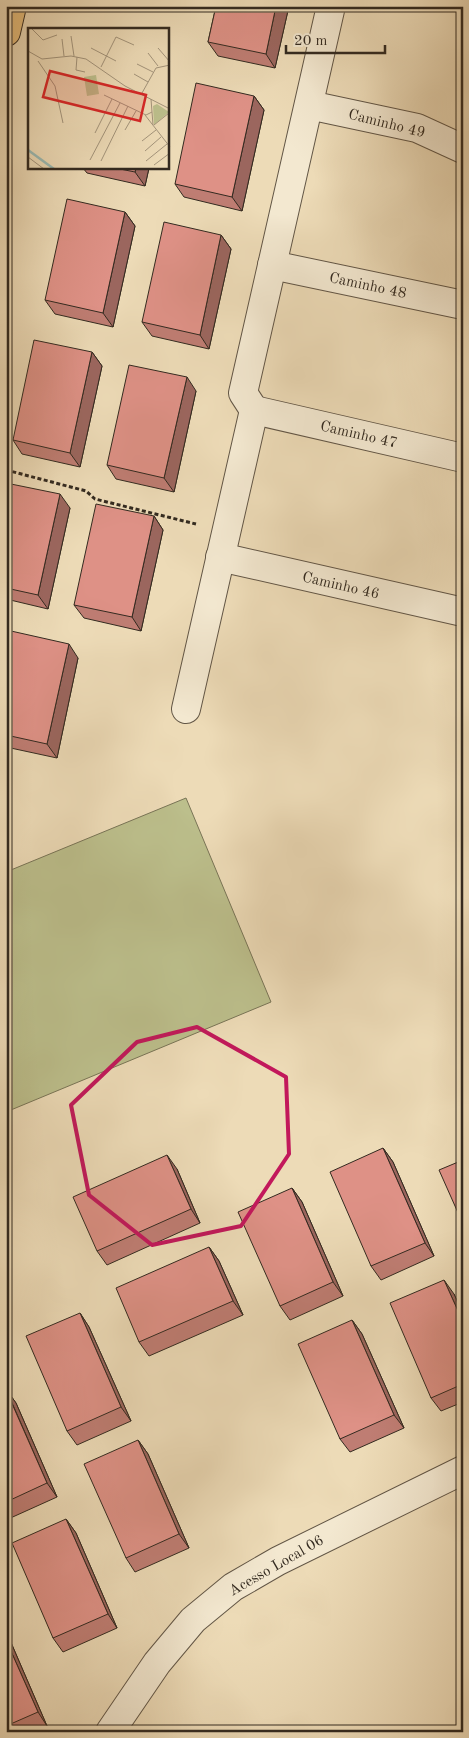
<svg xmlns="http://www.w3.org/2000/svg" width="469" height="1738" viewBox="0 0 469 1738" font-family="'Old Standard TT',serif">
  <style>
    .green { fill: #bcbf8c; stroke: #787456 }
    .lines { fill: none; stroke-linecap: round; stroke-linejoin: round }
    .minor-casing { stroke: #625646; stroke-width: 30 }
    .major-casing { stroke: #332a20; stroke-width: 30 }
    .path { stroke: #332a20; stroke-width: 3; stroke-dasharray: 4 2.5; stroke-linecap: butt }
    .minor { stroke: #f3e8d0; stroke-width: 28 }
    .major { stroke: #e6be7c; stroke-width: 28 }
    .wall { fill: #bf7d73; stroke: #332a20 }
    .shaded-wall { fill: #9b665e; stroke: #332a20 }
    .building { fill: #de9186; stroke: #332a20 }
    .marked { fill: none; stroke: #c2185b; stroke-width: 4; stroke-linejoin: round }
    .labels { text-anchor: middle; stroke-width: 4.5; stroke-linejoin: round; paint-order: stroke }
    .street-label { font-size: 15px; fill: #332a20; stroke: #f3e8d0 }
    .inset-river { fill: none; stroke: #9abab4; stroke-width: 2.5 }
    .inset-road { fill: none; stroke: #a3947b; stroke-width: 1 }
    .view { fill: #d62828; fill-opacity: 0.15; stroke: #d62828; stroke-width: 2.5 }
    .inset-edge { fill: none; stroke: #332a20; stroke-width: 2.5 }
  </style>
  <rect width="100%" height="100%" fill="#eddbb7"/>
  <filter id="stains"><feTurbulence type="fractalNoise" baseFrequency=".004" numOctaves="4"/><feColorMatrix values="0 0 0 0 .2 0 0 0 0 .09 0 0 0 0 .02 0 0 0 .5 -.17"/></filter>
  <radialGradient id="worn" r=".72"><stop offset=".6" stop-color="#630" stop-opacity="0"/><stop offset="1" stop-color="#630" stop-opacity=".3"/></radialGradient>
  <polygon class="green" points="186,798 271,1002 6,1112 6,872"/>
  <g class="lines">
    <g class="minor-casing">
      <g id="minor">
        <polyline points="309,105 417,128 463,149"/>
        <polyline points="272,265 463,305"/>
        <polyline points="254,410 463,458"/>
        <polyline points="220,557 463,612"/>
        <polyline points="186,709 254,410 243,393 331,6"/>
        <polyline points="110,1732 157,1663 193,1620 233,1587 278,1561 463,1470"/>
      </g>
    </g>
    <g class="major-casing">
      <polyline id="major" points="6,32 12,6"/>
    </g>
    <polyline class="path" points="6,470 86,491 95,499 196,524"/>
    <use href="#minor" class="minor"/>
    <use href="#major" class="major"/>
  </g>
  <g class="wall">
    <polygon points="216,6 289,6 275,68 218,56 208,42"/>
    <polygon points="254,96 264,110 242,211 184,197 175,184"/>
    <polygon points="83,168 149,168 145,186 87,173"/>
    <polygon points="125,212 135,226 113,327 55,314 45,300"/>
    <polygon points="221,235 231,249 209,349 152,336 142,322"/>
    <polygon points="92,352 102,366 80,467 22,454 13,440"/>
    <polygon points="196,391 174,492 116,479 107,465"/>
    <polygon points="6,483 70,508 48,609 6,599"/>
    <polygon points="154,516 163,530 141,631 84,618 74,605"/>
    <polygon points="6,655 78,658 57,758 6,747"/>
    <polygon points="383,1148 393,1162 434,1256 381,1280 371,1266"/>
    <polygon points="177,1169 200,1223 107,1265 97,1251"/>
    <polygon points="292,1188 302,1202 343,1296 290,1320 280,1306"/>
    <polygon points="209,1247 219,1261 243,1315 149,1356 139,1342"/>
    <polygon points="454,1294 463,1314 463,1402 441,1411 431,1398"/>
    <polygon points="80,1313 89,1327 131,1421 77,1445 67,1431"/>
    <polygon points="352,1320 362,1334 404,1428 350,1452 340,1439"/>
    <polygon points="6,1389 16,1403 57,1497 6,1520"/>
    <polygon points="138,1440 148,1454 189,1548 135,1572 126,1558"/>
    <polygon points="66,1519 76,1533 117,1628 63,1652 53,1638"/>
    <polygon points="6,1631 47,1726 34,1732 6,1732"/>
  </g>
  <g class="shaded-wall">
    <polygon points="276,6 289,6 275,68 266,54"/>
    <polygon points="254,96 264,110 242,211 232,197"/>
    <polygon points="136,168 149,168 145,186 135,172"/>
    <polygon points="125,212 135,226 113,327 103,313"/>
    <polygon points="221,235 231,249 209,349 200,335"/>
    <polygon points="92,352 102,366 80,467 70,453"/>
    <polygon points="187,377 196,391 174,492 164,478"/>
    <polygon points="60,494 70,508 48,609 38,595"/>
    <polygon points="154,516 163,530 141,631 132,617"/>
    <polygon points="69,644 78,658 57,758 47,744"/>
    <polygon points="383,1148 393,1162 434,1256 425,1243"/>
    <polygon points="167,1155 177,1169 200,1223 191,1209"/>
    <polygon points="292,1188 302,1202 343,1296 333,1282"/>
    <polygon points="209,1247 219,1261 243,1315 233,1301"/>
    <polygon points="444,1280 454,1294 463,1314 463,1322"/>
    <polygon points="80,1313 89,1327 131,1421 121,1407"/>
    <polygon points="352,1320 362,1334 404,1428 394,1415"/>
    <polygon points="6,1389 16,1403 57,1497 47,1483"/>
    <polygon points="138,1440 148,1454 189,1548 179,1534"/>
    <polygon points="66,1519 76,1533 117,1628 108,1614"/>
    <polygon points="6,1631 47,1726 38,1712 6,1640"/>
  </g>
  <g class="building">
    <polygon points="216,6 276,6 266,54 208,42"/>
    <polygon points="196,83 254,96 232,197 175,184"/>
    <polygon points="115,168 136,168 135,172"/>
    <polygon points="67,199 125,212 103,313 45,300"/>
    <polygon points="164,222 221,235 200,335 142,322"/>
    <polygon points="34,340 92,352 70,453 13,440"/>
    <polygon points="129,365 187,377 164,478 107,465"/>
    <polygon points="6,483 60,494 38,595 6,588"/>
    <polygon points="96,504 154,516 132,617 74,605"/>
    <polygon points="11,631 69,644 47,744 6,735 6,655"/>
    <polygon points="383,1148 425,1243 371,1266 330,1172"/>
    <polygon points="167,1155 191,1209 97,1251 73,1197"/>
    <polygon points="463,1160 463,1224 439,1170"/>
    <polygon points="292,1188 333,1282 280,1306 238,1212"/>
    <polygon points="209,1247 233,1301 139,1342 116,1288"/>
    <polygon points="444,1280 463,1322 463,1384 431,1398 390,1303"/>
    <polygon points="80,1313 121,1407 67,1431 26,1336"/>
    <polygon points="352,1320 394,1415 340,1439 298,1344"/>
    <polygon points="6,1390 47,1483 6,1502"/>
    <polygon points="138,1440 179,1534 126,1558 84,1464"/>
    <polygon points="66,1519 108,1614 53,1638 12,1543"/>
    <polygon points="6,1640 38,1712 6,1726"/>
  </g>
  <path class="marked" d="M197,1027L286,1077L289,1154L241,1226L152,1245L89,1195L71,1105L137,1042Z"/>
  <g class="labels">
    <g class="street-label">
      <text transform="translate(387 123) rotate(14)" y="5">Caminho 49</text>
      <text transform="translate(368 285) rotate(12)" y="5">Caminho 48</text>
      <text transform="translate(359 434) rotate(13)" y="5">Caminho 47</text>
      <text transform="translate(341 585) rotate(13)" y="5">Caminho 46</text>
      <text transform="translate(276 1565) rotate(-30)" y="5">Acesso Local 06</text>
    </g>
  </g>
  <g transform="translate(28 28)">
    <rect width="141" height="141" fill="#eddbb7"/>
    <path d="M68,47L71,66L59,68L56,49ZM129,76L141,84L126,97L125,78Z" fill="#bcbf8c"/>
    <path class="inset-river" d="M0,122L26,141"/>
    <path class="inset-road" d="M3,0L15,12L29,7M43,8L46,28M34,11L36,28M63,20L88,33M130,20L142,34M0,23L14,31L43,28L58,31L97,58L142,81M120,25L130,38M49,29L48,42L57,44M10,33L27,58L35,95M109,36L125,44M73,39L88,9L106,17M106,46L120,54M114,65L128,40L142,37M76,67L118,87L124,84M123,71L125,97M117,87L142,119M126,97L141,85M97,102L108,83M67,105L84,71M114,113L128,102M117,123L133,109M0,129L16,141M62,132L92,75M73,133L100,78M118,133L139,116M126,137L142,125"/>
    <path class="view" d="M22,43L118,67L112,93L15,69Z"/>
    <rect width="141" height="141" class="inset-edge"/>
  </g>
  <rect width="469" height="1738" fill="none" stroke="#eddbb7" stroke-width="25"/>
  <rect x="8" y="8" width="454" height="1723" fill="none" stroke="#332a20" stroke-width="2.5"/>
  <rect x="12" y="12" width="444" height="1713" fill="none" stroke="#332a20"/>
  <path d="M286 45v8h99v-8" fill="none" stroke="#332a20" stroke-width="2.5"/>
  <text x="294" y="45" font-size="15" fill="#332a20" stroke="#f3e8d0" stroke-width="4" paint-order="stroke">20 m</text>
  <rect width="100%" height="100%" filter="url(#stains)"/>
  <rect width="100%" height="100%" fill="url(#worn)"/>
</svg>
